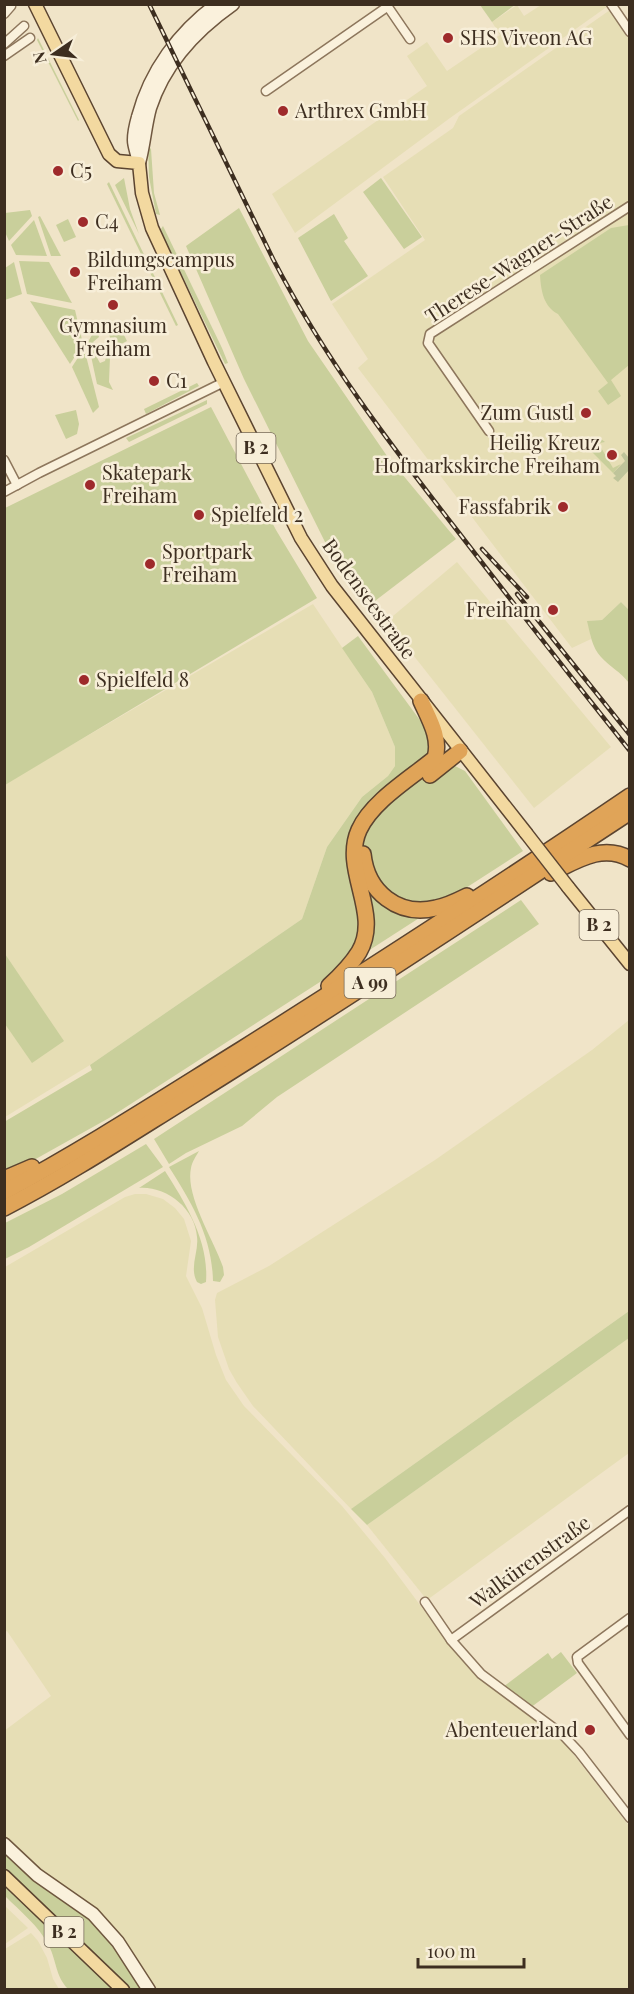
<svg xmlns="http://www.w3.org/2000/svg" width="634" height="1994" viewBox="0 0 634 1994" font-family="'Playfair Display',serif">
  <style>
    .farmland { fill: #e6deb5 }
    .green { fill: #c9cf9b }
    .cemetery { fill: #bfc49a }
    .lines { fill: none; stroke-linecap: round; stroke-linejoin: round }
    .street-casing { stroke: #8d765c; stroke-width: 11 }
    .secondary-casing { stroke: #6f573f; stroke-width: 15 }
    .primary-casing { stroke: #5b4430; stroke-width: 15 }
    .highway-casing { stroke: #5b4430; stroke-width: 18 }
    .street { stroke: #faf1dc; stroke-width: 8 }
    .secondary { stroke: #faf1dc; stroke-width: 12 }
    .primary { stroke: #f3d9a0; stroke-width: 12 }
    .highway { stroke: #e0a458; stroke-width: 15 }
    .rail-casing { stroke: #3d2e20; stroke-width: 4.5 }
    .rail { stroke: #f7eed8; stroke-width: 2; stroke-dasharray: 7; stroke-linecap: butt }
    .primary-bridge-casing { stroke: #5b4430; stroke-width: 15; stroke-linecap: butt }
    .primary-bridge { stroke: #f3d9a0; stroke-width: 12 }
    .poi-dot { fill: #9e2a2b; stroke: #f7eed8; stroke-width: 2 }
    .labels { text-anchor: middle; stroke-width: 5; stroke-linejoin: round; paint-order: stroke }
    .shield { fill: #f7eed8; stroke: #756857; stroke-width: 1.5 }
    .shield-label { font-size: 18px; font-weight: bold; fill: #3d2e20 }
    .poi-label { font-size: 20px; fill: #3d2e20; stroke: #f7eed8; text-anchor: start }
    .street-label { font-size: 20px; fill: #3d2e20; stroke: #f7eed8 }
  </style>
  <rect width="100%" height="100%" fill="#f0e4c8"/>
  <g class="farmland">
    <polygon points="607,4 608,6 450,118 295,233 272,194 427,86 407,56 427,42 447,71 500,35 492,22 517,5 524,16 541,5"/>
    <polygon points="610,10 630,39 629,610 621,602 602,620 588,621 591,639 572,648 358,368 368,359 332,304 425,240 383,177 453,128 459,116"/>
    <polygon points="457,562 611,747 534,808 391,627 393,616"/>
    <polygon points="313,604 372,692 395,747 395,766 388,776 362,797 327,847 302,919 90,1065 5,1117 5,784"/>
    <polygon points="629,1020 629,1311 351,1509 253,1406 237,1383 229,1369 218,1337 215,1300 217,1293 269,1266 435,1160 592,1050"/>
    <polygon points="135,1194 146,1194 163,1199 175,1208 184,1219 191,1241 186,1276 202,1308 216,1355 226,1380 244,1406 342,1506 385,1558 449,1644 483,1680 563,1741 629,1826 629,1989 154,1989 127,1948 42,1874 5,1839 4,1731 51,1696 7,1631 5,1632 5,1267 125,1197"/>
    <polygon points="629,1338 629,1453 427,1600 367,1525"/>
    <polygon points="4,1905 28,1928 5,1944 4,1944"/>
    <polygon points="31,1933 38,1941 47,1958 53,1979 59,1989 5,1989 5,1949"/>
  </g>
  <g class="green">
    <polygon points="516,4 492,22 480,5 480,4"/>
    <polygon points="38,38 79,120 78,121 37,40"/>
    <polygon points="148,146 151,149 154,193 160,215 156,214 149,177"/>
    <polygon points="124,178 130,209 139,234 115,185"/>
    <polygon points="381,178 422,237 404,249 363,192"/>
    <polygon points="109,182 178,325 176,326 107,184"/>
    <polygon points="239,208 308,341 387,456 456,539 371,604 326,544 244,379 186,246"/>
    <polygon points="30,210 32,216 9,241 5,232 5,213"/>
    <polygon points="334,214 348,238 344,241 368,276 331,301 298,238"/>
    <polygon points="40,216 61,256 51,256 38,217"/>
    <polygon points="68,219 76,237 64,242 56,225"/>
    <polygon points="34,220 47,256 16,255 11,245"/>
    <path d="M629,225V365L611,380L621,396L608,405L598,391L608,383L558,314C543,306 541,290 540,275L611,228Z"/>
    <polygon points="163,226 222,348 228,363 225,364 165,240 161,229"/>
    <polygon points="19,261 49,262 72,303 27,294"/>
    <polygon points="14,262 22,294 5,300 5,268"/>
    <polygon points="30,301 75,310 83,344 70,364"/>
    <polygon points="118,323 127,341 115,347 106,329"/>
    <polygon points="96,328 99,337 93,342 97,345 97,347 94,348 95,354 100,363 105,361 106,357 110,357 109,382 113,390 97,384 88,342"/>
    <polygon points="84,348 99,407 93,413 72,367"/>
    <polygon points="197,383 199,386 146,414 144,409"/>
    <polygon points="207,400 207,404 129,442 126,438"/>
    <polygon points="211,407 276,530 317,598 5,785 5,508"/>
    <polygon points="76,410 79,424 77,434 66,439 55,415"/>
    <polygon points="601,439 605,442 600,443 600,446 613,468 621,464 613,473 590,450"/>
    <path d="M621,602L629,610V683C621,672 610,667 601,657C592,648 590,633 587,621L602,620Z"/>
    <polygon points="358,636 453,765 465,771 523,851 109,1118 25,1165 5,1175 4,1122 92,1070 90,1065 302,919 327,847 362,797 388,776 395,766 395,747 372,692 342,648"/>
    <polygon points="521,900 539,924 277,1097 242,1126 186,1153 169,1164 154,1139"/>
    <polygon points="5,954 64,1041 32,1063 5,1024"/>
    <polygon points="146,1144 163,1167 29,1247 5,1259 5,1223 62,1194"/>
    <path d="M199,1151C196,1156 192,1162 191,1168C185,1196 214,1240 223,1267L224,1275L220,1282L213,1281C212,1237 192,1203 169,1167Z"/>
    <path d="M165,1171C186,1204 209,1241 206,1282L201,1284L197,1282C189,1267 199,1252 197,1237C195,1208 166,1186 139,1188Z"/>
    <polygon points="629,1311 629,1338 367,1525 351,1509"/>
    <polygon points="561,1652 577,1673 530,1708 503,1687 548,1653 552,1659"/>
    <polygon points="4,1848 99,1928 120,1952 144,1989 125,1989 5,1871"/>
    <path d="M4,1883L114,1989H68C55,1975 57,1962 49,1946C39,1926 20,1911 5,1896Z"/>
  </g>
  <polygon class="cemetery" points="624,452 629,458 629,470 618,482 613,478 616,476 613,473 625,461 621,455"/>
  <g class="lines">
    <g class="street-casing">
      <g id="street">
        <polyline points="386,4 410,39"/>
        <polyline points="611,4 630,32"/>
        <polyline points="4,14 11,6"/>
        <polyline points="4,44 24,26"/>
        <polyline points="4,56 30,38"/>
        <polyline points="266,91 387,7"/>
        <polyline points="489,431 428,343 430,334 630,206"/>
        <polyline points="4,460 17,485"/>
        <polyline points="4,492 39,473 224,382"/>
        <polyline points="425,1602 451,1640 481,1674 563,1735 579,1752 630,1818"/>
        <polyline points="630,1618 577,1657 578,1663 630,1735"/>
        <polyline points="451,1640 630,1510"/>
      </g>
    </g>
    <g class="secondary-casing">
      <g id="secondary">
        <path d="M138,159C137,153 134,146 134,140C134,133 136,124 138,117C150,71 179,32 217,4"/>
        <path d="M139,163C144,145 145,126 150,108C164,64 196,30 233,4"/>
        <polyline points="4,1844 37,1875 93,1914 118,1942 149,1990"/>
      </g>
    </g>
    <g class="primary-casing">
      <g id="primary">
        <polyline points="35,4 109,154 117,161 139,163 142,193 152,228 214,362 301,538 332,586 526,833"/>
        <polyline points="568,887 630,964"/>
        <polyline points="4,1876 123,1990"/>
      </g>
    </g>
    <g class="highway-casing">
      <g id="highway">
        <polyline points="430,775 460,751"/>
        <path d="M363,854C367,892 398,917 436,908C447,906 457,901 467,896"/>
        <path d="M551,873C576,861 602,843 630,859"/>
        <path d="M329,986C340,976 351,965 359,952C382,913 341,870 359,830C372,801 411,778 435,758C441,738 429,719 421,701"/>
        <polyline points="4,1179 32,1167"/>
        <path d="M4,1192C86,1148 163,1098 242,1049C372,967 502,883 630,796"/>
        <path d="M4,1208C70,1174 132,1133 195,1094C342,1003 485,907 630,812"/>
      </g>
    </g>
    <use href="#street" class="street"/>
    <use href="#secondary" class="secondary"/>
    <use href="#primary" class="primary"/>
    <use href="#highway" class="highway"/>
    <g class="rail-casing">
      <g id="rail">
        <path d="M149,4L273,259C325,359 387,440 456,529C513,603 571,677 630,751"/>
        <polyline points="482,549 527,597"/>
        <polyline points="517,594 630,735"/>
      </g>
    </g>
    <use href="#rail" class="rail"/>
    <g class="primary-bridge-casing">
      <polyline id="primary-bridge" points="526,833 568,887"/>
    </g>
    <use href="#primary-bridge" class="primary-bridge"/>
  </g>
  <g class="poi-dot">
    <circle cx="448" cy="38" r="6"/>
    <circle cx="283" cy="111" r="6"/>
    <circle cx="58" cy="171" r="6"/>
    <circle cx="83" cy="222" r="6"/>
    <circle cx="75" cy="272" r="6"/>
    <circle cx="113" cy="305" r="6"/>
    <circle cx="154" cy="381" r="6"/>
    <circle cx="586" cy="413" r="6"/>
    <circle cx="612" cy="455" r="6"/>
    <circle cx="90" cy="485" r="6"/>
    <circle cx="563" cy="507" r="6"/>
    <circle cx="199" cy="515" r="6"/>
    <circle cx="150" cy="564" r="6"/>
    <circle cx="553" cy="610" r="6"/>
    <circle cx="84" cy="680" r="6"/>
    <circle cx="590" cy="1730" r="6"/>
  </g>
  <g class="labels">
    <g class="shield">
      <rect x="236.5" y="433" width="39" height="30" rx="4.5"/>
      <rect x="579.5" y="910" width="39" height="30" rx="4.5"/>
      <rect x="344.5" y="968" width="51" height="30" rx="4.5"/>
      <rect x="44.5" y="1917" width="39" height="30" rx="4.5"/>
    </g>
    <g class="shield-label">
      <text x="256" y="454">B 2</text>
      <text x="599" y="931">B 2</text>
      <text x="370" y="989">A 99</text>
      <text x="64" y="1938">B 2</text>
    </g>
    <g class="poi-label">
      <text x="460" y="45">SHS Viveon AG</text>
      <text x="295" y="118">Arthrex GmbH</text>
      <text x="70" y="178">C5</text>
      <text x="95" y="229">C4</text>
      <text x="87" y="267">Bildungscampus<tspan x="87" dy="23">Freiham</tspan></text>
      <text x="113" y="333" text-anchor="middle">Gymnasium<tspan x="113" dy="23">Freiham</tspan></text>
      <text x="166" y="388">C1</text>
      <text x="574" y="420" text-anchor="end">Zum Gustl</text>
      <text x="600" y="450" text-anchor="end">Heilig Kreuz<tspan x="600" dy="23">Hofmarkskirche Freiham</tspan></text>
      <text x="102" y="480">Skatepark<tspan x="102" dy="23">Freiham</tspan></text>
      <text x="551" y="514" text-anchor="end">Fassfabrik</text>
      <text x="211" y="522">Spielfeld 2</text>
      <text x="162" y="559">Sportpark<tspan x="162" dy="23">Freiham</tspan></text>
      <text x="541" y="617" text-anchor="end">Freiham</text>
      <text x="96" y="687">Spielfeld 8</text>
      <text x="578" y="1737" text-anchor="end">Abenteuerland</text>
    </g>
    <g class="street-label">
      <text transform="translate(519 259) rotate(-33)" y="7">Therese-Wagner-Straße</text>
      <text transform="translate(369 599) rotate(54)" y="7">Bodenseestraße</text>
      <text transform="translate(530 1562) rotate(-36)" y="7">Walkürenstraße</text>
    </g>
  </g>
  <rect width="634" height="1994" fill="none" stroke="#3d2e20" stroke-width="12"/>
  <g transform="translate(54 54) rotate(256)" stroke="#f7eed8" stroke-width="4.5" paint-order="stroke">
  <path d="M0-4.5L10 22L0 15L-10 22Z" fill="#3d2e20"/>
  <text y="-9" font-size="16" font-weight="bold" text-anchor="middle" fill="#3d2e20">N</text>
  </g>
  <path d="M418 1958v9h106v-9" fill="none" stroke="#3d2e20" stroke-width="3"/>
  <text x="427" y="1958" font-size="18" fill="#3d2e20" stroke="#f7eed8" stroke-width="4.5" paint-order="stroke">100 m</text>
</svg>
